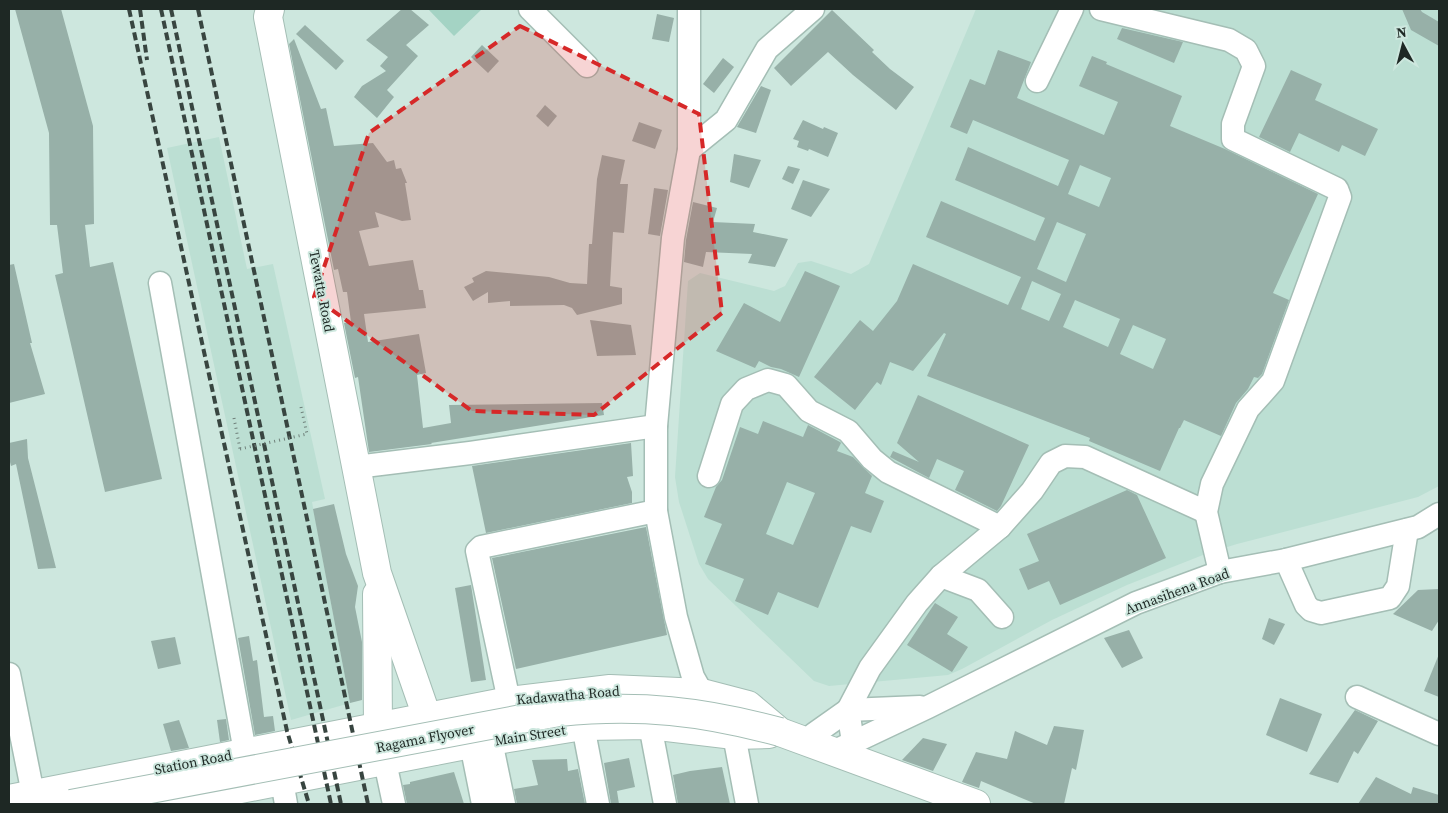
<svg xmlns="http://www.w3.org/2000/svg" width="1448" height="813" viewBox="0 0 1448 813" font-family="'Source Serif 4',serif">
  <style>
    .built { fill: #bcdfd3 }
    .green { fill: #a4d3c4 }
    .building { fill: #97b0a8; fill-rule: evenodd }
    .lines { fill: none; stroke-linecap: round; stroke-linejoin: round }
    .minor-casing { stroke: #a4beb5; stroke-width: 25 }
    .major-casing { stroke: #a4beb5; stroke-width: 30 }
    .path { stroke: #70817b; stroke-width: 3; stroke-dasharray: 1 4; stroke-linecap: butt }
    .minor { stroke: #fff; stroke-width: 22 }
    .major { stroke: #fff; stroke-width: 28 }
    .rail { stroke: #384540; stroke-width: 4; stroke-dasharray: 8 4; stroke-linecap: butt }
    .major-bridge-casing { stroke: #a4beb5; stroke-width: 30; stroke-linecap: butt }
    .path-bridge { stroke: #70817b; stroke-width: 3; stroke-dasharray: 1 4; stroke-linecap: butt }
    .major-bridge { stroke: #fff; stroke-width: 28 }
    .marked { fill: #d62828; fill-opacity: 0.2; stroke: #d62828; stroke-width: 4; stroke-dasharray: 10 6; stroke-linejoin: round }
    .labels { text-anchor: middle; stroke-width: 4; stroke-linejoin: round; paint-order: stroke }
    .street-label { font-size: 14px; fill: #1e2824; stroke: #cde7de }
  </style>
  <rect width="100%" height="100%" fill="#cde7de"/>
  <g class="built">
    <polygon points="976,9 1439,9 1439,486 1418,497 1237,544 1208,553 1127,585 1052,620 962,669 948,675 829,686 814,681 708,579 699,564 679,502 675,477 688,281 700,273 774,291 785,286 798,263 811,261 851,274 869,264"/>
    <polygon points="219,137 247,269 273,264 325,499 312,502 350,703 291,720 167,148"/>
  </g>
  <polygon class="green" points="428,9 482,9 454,36"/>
  <g class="building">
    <polygon points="15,9 61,9 93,126 94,224 85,225 90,267 113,262 162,479 105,492 55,275 63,273 57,225 50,225 49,133"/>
    <polygon points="402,9 410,9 429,25 406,45 418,56 387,90 394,97 377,118 354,97 362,86 386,71 380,66 388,57 366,40"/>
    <polygon points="1402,9 1420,9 1422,12 1439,22 1439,46 1411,30"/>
    <polygon points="832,10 874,50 872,52 890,69 914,87 896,110 853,75 828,52 791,86 774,68"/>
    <polygon points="657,14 674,18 669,42 652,39"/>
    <polygon points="305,25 344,61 336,70 296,34"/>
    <polygon points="1122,28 1183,42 1174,63 1117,39"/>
    <polygon points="294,39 321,109 326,108 334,146 373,143 387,162 394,160 396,169 401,168 407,183 405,183 411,220 402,221 375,212 379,227 359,231 369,266 413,260 419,290 423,290 426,308 364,314 368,342 419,334 426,373 417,375 423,428 451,423 449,405 602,403 604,415 431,443 432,444 369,452 358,377 355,378 344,323 351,322 347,292 343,292 338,269 334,270 289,44"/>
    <polygon points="482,45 499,61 488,73 471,57"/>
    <path d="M998,50L1031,62L1017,98L1104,135L1118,102L1079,86L1092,56L1107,62L1106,64L1182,96L1170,126L1225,149L1318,194L1273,293L1289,300L1262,374L1258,378L1254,377L1248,389L1236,403L1221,436L1184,420L1180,428H1179L1160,471L1089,441L1090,438L927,376L946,334L944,333L913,371L890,362L881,385L877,382L855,410L814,377L860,320L873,331L897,301L913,264L1008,305L1021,277L926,237L941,201L1035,241L1045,218L955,180L968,147L1058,186L1069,160L973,120L967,134L950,127L970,79L985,85ZM1080,165L1111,178L1099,207L1068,194ZM1057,222L1086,234L1066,282L1037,269ZM1032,281L1061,294L1049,321L1021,309ZM1075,300L1120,319L1108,347L1063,327ZM1133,325L1166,339L1153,369L1120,354Z"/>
    <polygon points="723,58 734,67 714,93 703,84"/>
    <polygon points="1291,70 1322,84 1315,100 1378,129 1365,156 1342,145 1339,152 1299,133 1290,152 1259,137"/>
    <polygon points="761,86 771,90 756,133 737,127"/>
    <polygon points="545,105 557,116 548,127 536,116"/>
    <polygon points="803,120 823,129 824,127 838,133 828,157 809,149 808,151 797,147 799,141 793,139"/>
    <polygon points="639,122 662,130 655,149 632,141"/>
    <polygon points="734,154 761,160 749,188 730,182"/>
    <polygon points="602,155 625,160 620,184 628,184 624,233 613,232 610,286 622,288 622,304 577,315 572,308 564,305 510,306 510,301 488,303 488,292 473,301 464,287 474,282 472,278 486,271 549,277 570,283 587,284 589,244 592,244 597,179"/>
    <polygon points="788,166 800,169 793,184 782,179"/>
    <polygon points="803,180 830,189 811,217 791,209"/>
    <polygon points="654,188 668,190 660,236 648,234"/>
    <polygon points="693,202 717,208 713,222 755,224 753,232 788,239 775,267 748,263 752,254 706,252 703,267 684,262 686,240"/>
    <polygon points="14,264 32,343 30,343 45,394 9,403 9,265"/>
    <polygon points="805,271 840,286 799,377 781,369 771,367 759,361 755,368 716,351 744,303 780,322"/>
    <polygon points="590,320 631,325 636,355 597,356"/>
    <polygon points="918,395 1029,445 1001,506 997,511 955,490 964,471 937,459 929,478 890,457 893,451 919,462 897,443"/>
    <path d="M763,421L803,437L808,425L840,442L841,443L837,451L853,457L872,476L865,493L884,501L871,533L851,526L818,608L778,592L768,615L735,601L744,579L705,564L722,524L704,517L716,487L722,480L740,427L758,434ZM787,482L815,493L793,545L766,534Z"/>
    <polygon points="27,439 28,458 56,568 38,569 16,464 11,466 9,458 9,443"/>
    <polygon points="631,443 633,476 627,477 632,492 632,503 486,533 472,466"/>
    <polygon points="1127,490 1137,495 1166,558 1060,605 1049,581 1028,590 1019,569 1039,561 1027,534"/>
    <polygon points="334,504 346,554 358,586 355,607 362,642 362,700 350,703 313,509"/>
    <polygon points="646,527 667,635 516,669 492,558"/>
    <polygon points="471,585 486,680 471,682 455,588"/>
    <polygon points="1439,589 1439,620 1432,631 1393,614 1418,590"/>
    <polygon points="935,603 958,617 947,634 968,647 952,672 907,645"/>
    <polygon points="1269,618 1285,624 1274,645 1262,639"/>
    <polygon points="1129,630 1143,658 1122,668 1104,638"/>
    <polygon points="249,636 253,661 257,660 264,717 273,716 275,731 255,735 238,638"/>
    <polygon points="175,637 181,664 158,669 151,641"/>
    <polygon points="1439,654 1439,697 1424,691"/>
    <polygon points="1280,698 1322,714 1307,752 1266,735"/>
    <polygon points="1355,710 1378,721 1358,754 1354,751 1338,783 1309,774"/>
    <polygon points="226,719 229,740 220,742 217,720"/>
    <polygon points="179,720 189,748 171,751 163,724"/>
    <polygon points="1054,726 1084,730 1076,770 1072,768 1064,804 1036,804 981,781 979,788 962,782 976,752 1007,759 1015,731 1047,745"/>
    <polygon points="923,738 947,744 933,771 902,760"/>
    <polygon points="629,758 635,787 617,791 619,804 611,804 604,763"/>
    <polygon points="567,759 568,771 578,769 585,804 517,804 514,789 538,785 532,760"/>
    <polygon points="722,767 730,804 678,804 673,775 690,771"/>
    <polygon points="454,772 464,804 407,804 403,785 410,784 410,782"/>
    <polygon points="1376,777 1411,794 1413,787 1439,795 1439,804 1358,804"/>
  </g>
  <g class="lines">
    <g class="minor-casing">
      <g id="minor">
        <polyline points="530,9 587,66"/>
        <polyline points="689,9 689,150 673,238 656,426 656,511 676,617 693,677 702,693"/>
        <polyline points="1101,9 1229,40 1246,50 1254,66 1233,124 1233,139 1337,189 1340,197 1273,381 1248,409 1212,484 1206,512 1220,572"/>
        <polyline points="1037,81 1072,9"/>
        <polyline points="689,150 726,120 767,49 813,9"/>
        <polyline points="160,283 245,752"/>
        <polyline points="356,467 470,453 656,426"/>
        <polyline points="709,476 732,404 746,389 768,380 786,385 809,411 848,431 872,459 888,472 1000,527"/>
        <polyline points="1286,560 1306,605 1311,610 1321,613 1390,598 1398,586 1407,530"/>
        <polyline points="941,576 978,590 1002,617"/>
        <polyline points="9,674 33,794"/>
        <polyline points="1357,697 1439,734"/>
        <polyline points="509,701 477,551 481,547 656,511"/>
        <polyline points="650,725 665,804"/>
        <polyline points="583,726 598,804"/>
        <polyline points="734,735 747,804"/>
        <polyline points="491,741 504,804"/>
        <polyline points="807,742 814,734 848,710 920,707"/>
        <polyline points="853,742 848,710 870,668 917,603 941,576 1000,527 1032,491 1051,463 1065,456 1085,457 1206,512"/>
        <polyline points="471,744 483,804"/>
        <polyline points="833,752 928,707 1136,603 1220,572 1286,560 1418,527 1439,514"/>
        <polyline points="385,762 394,804"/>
        <polyline points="282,781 286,804"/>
      </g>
    </g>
    <g class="major-casing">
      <g id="major">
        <polyline points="270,9 268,17 377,573 427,717 434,751"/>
        <polyline points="377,594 378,727 381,743"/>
        <polyline points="9,799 509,701 610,689 702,693 748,705 780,732 976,804"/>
        <polyline points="164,804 471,744 583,726 650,725 734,735 769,734"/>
      </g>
    </g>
    <g class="path">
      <polyline points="301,407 307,434"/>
      <polyline points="234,418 240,449"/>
    </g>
    <use href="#minor" class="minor"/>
    <use href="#major" class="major"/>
    <g class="rail">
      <polyline points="129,9 287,731 309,804"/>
      <polyline points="140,9 147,60"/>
      <polyline points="161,9 331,804"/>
      <polyline points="171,9 341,804"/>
      <polyline points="198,9 368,804"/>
    </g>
    <g class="major-bridge-casing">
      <path id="major-bridge" d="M71,804L559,712C640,704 702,711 780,732"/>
    </g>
    <polyline class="path-bridge" points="240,449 307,434"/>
    <use href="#major-bridge" class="major-bridge"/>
  </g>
  <path class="marked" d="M520,26L699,114L722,313L594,415L472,411L314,297L369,133Z"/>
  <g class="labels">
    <g class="street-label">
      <text transform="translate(322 291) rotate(79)" y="5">Tewatta Road</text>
      <text transform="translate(1177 591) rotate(-20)" y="5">Annasihena Road</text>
      <text transform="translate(568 695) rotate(-5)" y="5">Kadawatha Road</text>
      <text transform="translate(530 735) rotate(-9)" y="5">Main Street</text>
      <text transform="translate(425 738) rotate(-11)" y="5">Ragama Flyover</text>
      <text transform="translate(193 762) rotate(-11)" y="5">Station Road</text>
    </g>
  </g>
  <rect width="1448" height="813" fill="none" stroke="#1e2824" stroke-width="20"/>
  <g transform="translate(1403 45) rotate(353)" stroke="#cde7de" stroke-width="4" paint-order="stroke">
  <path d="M0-4L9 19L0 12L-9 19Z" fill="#1e2824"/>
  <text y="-8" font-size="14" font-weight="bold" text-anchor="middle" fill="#1e2824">N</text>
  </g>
</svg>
